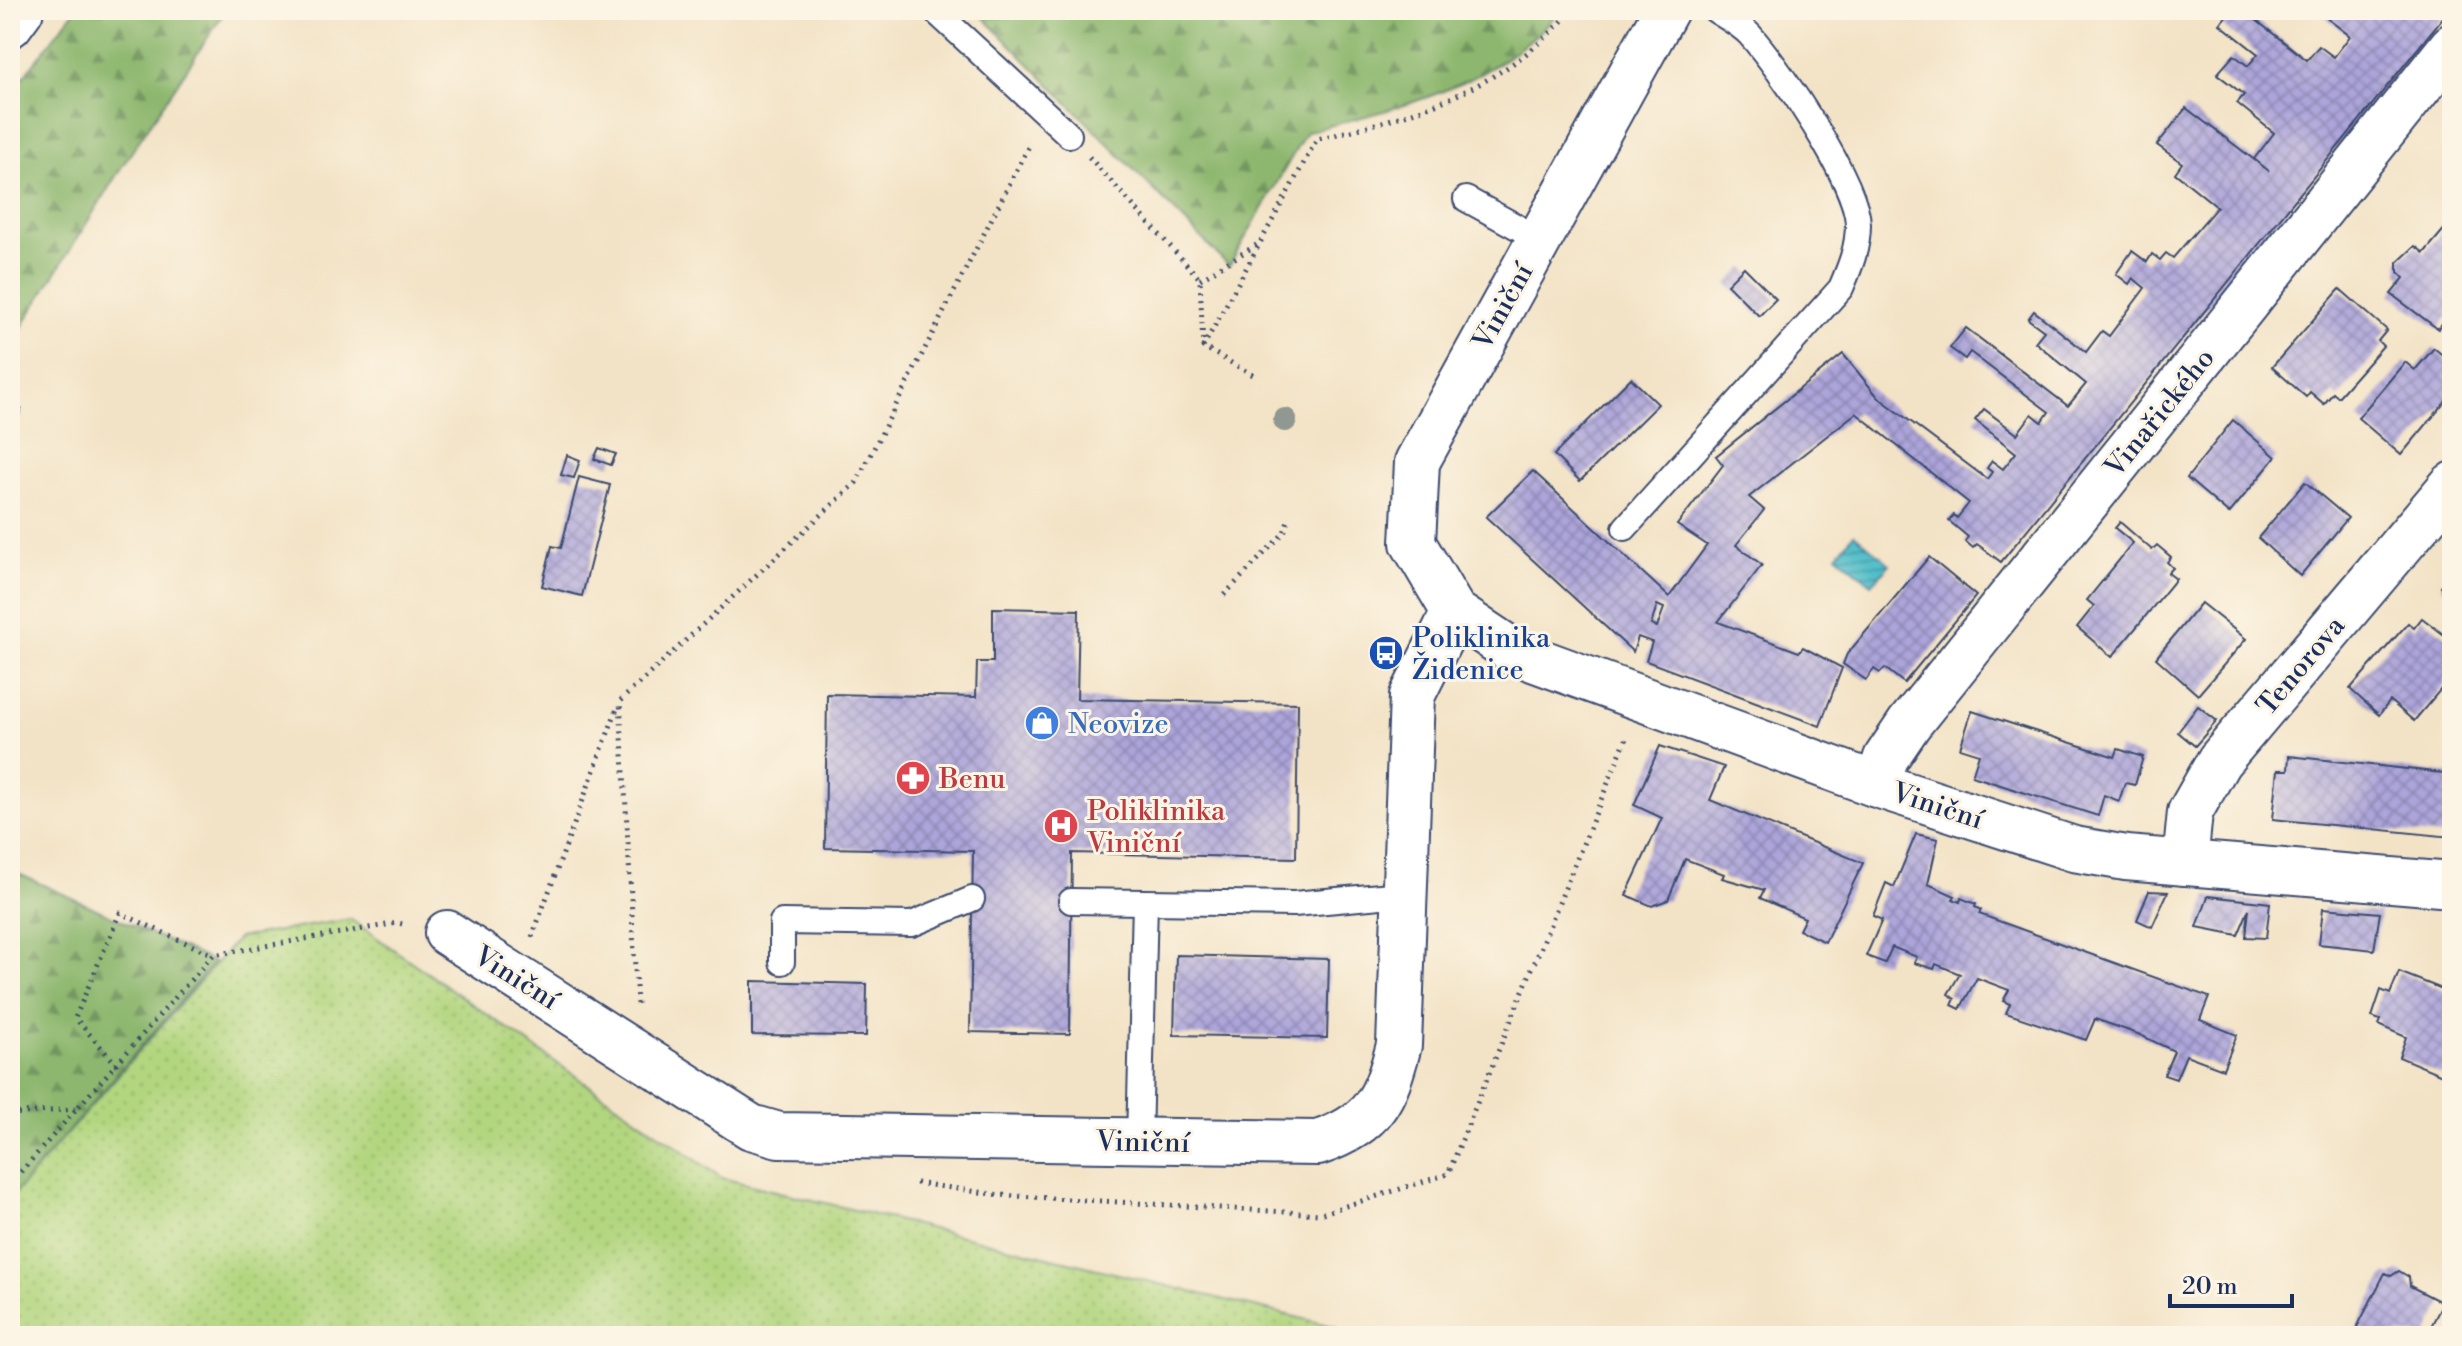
<svg xmlns="http://www.w3.org/2000/svg" width="2462" height="1346" viewBox="0 0 2462 1346" font-family="'Libre Bodoni',serif">
  <style>
    .green { fill: #b2d67f; stroke: #66826e; stroke-width: 2 }
    .forest { fill: url(#forest-firs); stroke: #547366; stroke-width: 2 }
    .garden { fill: url(#garden-dots); stroke: #66826e; stroke-width: 2 }
    .water { fill: url(#water-rules); stroke: #367694; stroke-width: 2 }
    .building { fill: url(#building-cross-hatch); fill-rule: evenodd }
    .lines { fill: none; stroke-linecap: round; stroke-linejoin: round }
    .lane-casing { stroke: #3b4a6e; stroke-width: 28 }
    .street-casing { stroke: #3b4a6e; stroke-width: 48 }
    .path { stroke: #3b4a6e; stroke-width: 5; stroke-dasharray: 2 6; stroke-linecap: butt }
    .lane { stroke: #fff; stroke-width: 24 }
    .street { stroke: #fff; stroke-width: 44 }
    .tree { fill: #919791 }
    .labels { text-anchor: middle; stroke-width: 6; stroke-linejoin: round; paint-order: stroke }
    .street-label { font-size: 28px; fill: #1b2f5e; stroke: #fcf5e5 }
    .transit-label { font-size: 28px; fill: #164399; stroke: #fcf5e5; text-anchor: start }
    .shop-label { font-size: 28px; fill: #366cbe; stroke: #fcf5e5; text-anchor: start }
    .health-label { font-size: 28px; fill: #be3a42; stroke: #fcf5e5; text-anchor: start }
  </style>
  <defs>
    <pattern id="forest-firs" width="22" height="20" patternUnits="userSpaceOnUse" patternTransform="scale(2)"><rect width="22" height="20" fill="#8db76e"/><path d="M5 1l3.5 6h-7zM16 11l3.5 6h-7z" fill="#72955e"/></pattern>
    <pattern id="garden-dots" width="8" height="8" patternUnits="userSpaceOnUse" patternTransform="scale(2)"><rect width="8" height="8" fill="#b2d67f"/><path d="M2 2h.1M6 6h.1" fill="none" stroke="#98b870" stroke-width="1.8" stroke-linecap="round"/></pattern>
    <pattern id="water-rules" width="6" height="5" patternUnits="userSpaceOnUse" patternTransform="scale(2)"><rect width="6" height="5" fill="#50bdc9"/><path d="M0 2.5h6" fill="none" stroke="#429aa6"/></pattern>
    <pattern id="building-cross-hatch" width="8" height="8" patternUnits="userSpaceOnUse" patternTransform="scale(2)"><rect width="8" height="8" fill="#ada5da"/><path d="M0 0l8 8M0 8l8-8" fill="none" stroke="#8c87b4"/></pattern>
  </defs>
  <rect width="100%" height="100%" fill="#fcf5e5"/>
  <filter id="ink" filterUnits="userSpaceOnUse"><feTurbulence type="fractalNoise" baseFrequency=".0125" numOctaves="2"/><feDisplacementMap in="SourceGraphic" scale="16" xChannelSelector="R" yChannelSelector="G"/><feConvolveMatrix kernelMatrix="1 2 1 2 8 2 1 2 1" color-interpolation-filters="sRGB"/></filter>
  <filter id="wash" filterUnits="userSpaceOnUse"><feTurbulence type="fractalNoise" baseFrequency=".006" numOctaves="4" result="noise"/><feDisplacementMap in="SourceGraphic" scale="32" xChannelSelector="R" yChannelSelector="G"/><feGaussianBlur stdDeviation="1.8" result="paint"/><feColorMatrix in="noise" values="0 0 0 0 0 0 0 0 0 0 0 0 0 0 0 0 0 1.4 0 .05"/><feComposite in="paint" operator="in"/></filter>
  <g filter="url(#wash)">
    <rect width="100%" height="100%" fill="#f3e3c6"/>
    <polygon class="green" points="973,10 1147,10 984,18"/>
    <g class="forest">
      <polygon points="75,10 226,10 121,168 10,346 10,94"/>
      <path d="M1147,10H1561C1491,89 1403,106 1306,132L1229,266L984,18Z"/>
      <polygon points="10,870 214,962 10,1199"/>
    </g>
    <polygon class="garden" points="350,919 722,1178 1337,1327 1333,1336 10,1336 10,1199 238,938"/>
    <polygon class="water" points="1854,534 1890,564 1872,584 1837,555"/>
    <g id="blocks">
      <g class="building">
        <path d="M2231,10H2243L2307,60L2319,46L2334,57L2350,36L2324,16L2329,10H2449L2001,562L1977,544L1973,548L1965,541L1968,537L1949,521L1954,515L1957,518L1969,503L1856,413L1749,497L1764,510L1736,545L1762,565L1718,622L1799,652L1803,647L1842,668L1820,726L1646,661L1652,642L1638,637L1633,652L1486,517L1533,471L1669,597L1707,545L1677,525L1723,465L1716,456L1843,354L1878,397L1987,479L1992,472L1987,468L1992,461L2003,469L2016,453L1975,420L1984,409L2017,434L2032,414L2042,422L2049,412L1970,352L1965,359L1950,348L1966,328L2068,406L2086,384L2035,342L2044,331L2028,319L2034,311L2086,352L2102,331L2109,336L2145,288L2133,278L2129,284L2116,274L2132,251L2147,262L2152,254L2160,260L2166,253L2173,258L2217,207L2175,173L2182,163L2157,145L2186,108L2269,171L2254,159L2274,133L2237,103L2244,95L2217,74L2234,55L2248,66L2258,54L2220,24ZM1657,605L1664,608L1657,627L1651,625Z"/>
        <polygon points="2452,220 2452,321 2447,317 2438,329 2391,294 2404,278 2398,272 2398,262 2415,246 2424,253"/>
        <polygon points="1744,267 1776,299 1759,316 1727,284"/>
        <polygon points="2340,289 2387,330 2378,341 2383,346 2338,397 2333,393 2324,404 2310,392 2306,397 2272,367"/>
        <polygon points="2434,348 2452,363 2452,394 2401,455 2358,418 2405,362 2415,370"/>
        <polygon points="1631,378 1658,404 1580,481 1554,455"/>
        <polygon points="10,406 21,409 11,441 10,441"/>
        <polygon points="2233,420 2276,457 2229,514 2187,478"/>
        <polygon points="599,448 616,454 611,465 594,459"/>
        <polygon points="567,455 580,460 574,478 561,475"/>
        <polygon points="579,477 610,485 582,596 542,586 552,546 561,548"/>
        <polygon points="2305,482 2348,518 2300,576 2258,538"/>
        <polygon points="2120,522 2152,550 2157,545 2171,557 2167,562 2173,568 2168,573 2176,579 2112,657 2077,627 2094,606 2087,600 2133,543 2115,528"/>
        <polygon points="1929,557 1976,596 1904,683 1885,668 1880,673 1874,669 1866,680 1843,664 1847,654"/>
        <polygon points="2452,572 2452,595 2441,586"/>
        <polygon points="2201,603 2246,639 2198,695 2156,658"/>
        <polygon points="993,608 1079,610 1077,699 1298,703 1296,858 1072,853 1070,1034 970,1032 973,851 825,848 827,694 976,697 977,662 993,662"/>
        <polygon points="2422,618 2452,641 2452,676 2414,721 2390,701 2379,715 2350,689 2408,623 2414,628"/>
        <polygon points="2198,706 2217,721 2195,746 2178,732"/>
        <polygon points="1972,711 2115,757 2118,749 2143,757 2135,785 2125,783 2119,801 2104,795 2098,816 1972,776 1979,754 1960,748"/>
        <polygon points="1660,746 1724,767 1710,800 1863,863 1825,942 1799,930 1805,918 1760,898 1764,890 1722,878 1724,874 1685,859 1668,900 1652,906 1626,895 1662,818 1634,805"/>
        <polygon points="2289,756 2452,774 2452,837 2273,819 2278,770 2288,770"/>
        <polygon points="1916,834 1938,839 1928,884 1955,896 1953,899 1960,902 1961,898 1976,904 1975,907 1981,910 1979,914 2209,997 2200,1020 2237,1035 2223,1069 2186,1055 2176,1079 2164,1075 2174,1051 2138,1034 2095,1019 2086,1040 2006,1013 2010,1004 2003,1001 2009,990 1977,978 1960,1009 1952,1005 1955,999 1948,994 1960,974 1936,964 1934,969 1914,963 1917,957 1892,947 1885,963 1866,956 1882,920 1873,916 1886,883 1894,887"/>
        <polygon points="2149,891 2168,892 2152,927 2137,920"/>
        <polygon points="2208,896 2270,903 2266,938 2246,937 2249,909 2238,935 2197,927"/>
        <polygon points="2323,908 2380,913 2374,950 2319,944"/>
        <polygon points="1176,955 1329,959 1327,1038 1174,1035"/>
        <polygon points="2399,972 2452,993 2452,1049 2442,1075 2399,1057 2406,1037 2378,1025 2380,1020 2372,1017 2381,990 2390,994"/>
        <polygon points="752,981 867,984 866,1036 752,1035"/>
        <polygon points="2399,1271 2409,1277 2410,1286 2443,1303 2426,1336 2354,1333 2385,1273 2391,1276"/>
      </g>
    </g>
  </g>
  <g filter="url(#ink)">
    <use href="#blocks" fill-opacity="0" stroke="#3b4a6e" stroke-width="2"/>
    <g class="lines">
      <g class="lane-casing">
        <g id="lane">
          <polyline points="934,10 1069,135"/>
          <polyline points="1466,199 1539,239"/>
          <path d="M1625,528L1841,288C1850,267 1858,248 1858,224C1857,181 1780,69 1750,35C1741,25 1727,18 1715,10"/>
          <polyline points="1071,901 1145,902"/>
          <polyline points="782,962 782,922 912,924 972,899"/>
          <polyline points="1139,1141 1145,902 1294,904 1402,894"/>
        </g>
      </g>
      <g class="street-casing">
        <g id="street">
          <polyline points="1666,10 1417,462 1413,543 1454,612 1514,652 1877,785 2074,849 2126,858 2452,885"/>
          <polyline points="10,25 21,10"/>
          <polyline points="1877,785 1886,758 1909,724 2452,46"/>
          <polyline points="2185,863 2190,812 2219,761 2452,485"/>
          <path d="M447,933L751,1127L779,1135L1318,1143C1374,1124 1385,1099 1399,1045L1412,696L1454,612"/>
        </g>
      </g>
      <g class="path">
        <polyline points="1089,157 1200,279 1203,347 1255,376"/>
        <polyline points="1200,279 1258,244"/>
        <path d="M1203,347L1317,139C1416,115 1503,90 1572,10"/>
        <polyline points="1224,595 1284,533 1289,517"/>
        <polyline points="532,937 618,706"/>
        <polyline points="637,1004 620,701 856,483 1030,144"/>
        <polyline points="117,1065 75,1018 120,913 213,955"/>
        <polyline points="10,1114 75,1109"/>
        <polyline points="916,1183 1000,1195 1320,1214 1448,1174 1626,739"/>
        <polyline points="10,1184 213,955 398,923 407,925"/>
      </g>
      <use href="#lane" class="lane"/>
      <use href="#street" class="street"/>
    </g>
    <circle class="tree" cx="1285" cy="420" r="12"/>
  </g>
  <defs>
    <g id="bus-disc" transform="scale(1.8)"><circle r="9.5" fill="#1a4fb4" stroke="#fcf5e5"/><path d="M-5-6H5V4H4V6H2V4H-2V6H-4V4H-5ZM-3.5-4V0h7V-4ZM-3.5 1.2v1.5H-2V1.2ZM2 1.2v1.5H3.5V1.2Z" fill="#fff"/></g>
    <g id="shop-disc" transform="scale(1.8)"><circle r="9.5" fill="#3f7fe0" stroke="#fcf5e5"/><path d="M-5-2.5h2.3a2.7 3.5 0 0 1 5.4 0H5L5.5 6h-11ZM-1.5-2.5h3a1.5 2.3 0 0 0-3 0Z" fill="#fff"/></g>
    <g id="pharmacy-disc" transform="scale(1.8)"><circle r="9.5" fill="#e0444e" stroke="#fcf5e5"/><path d="M-2-6h4v4h4v4h-4v4h-4v-4h-4v-4h4Z" fill="#fff"/></g>
    <g id="hospital-disc" transform="scale(1.8)"><circle r="9.5" fill="#e0444e" stroke="#fcf5e5"/><path d="M-5-5h3v3.5h4V-5h3V5h-3V1.5h-4V5h-3Z" fill="#fff"/></g>
  </defs>
  <g fill-rule="evenodd">
    <use href="#bus-disc" x="1386" y="653"/>
    <use href="#shop-disc" x="1042" y="723"/>
    <use href="#pharmacy-disc" x="913" y="778"/>
    <use href="#hospital-disc" x="1061" y="826"/>
  </g>
  <g class="labels">
    <g class="street-label">
      <text transform="translate(1502 306) rotate(-61)" y="10">Viniční</text>
      <text transform="translate(2159 412) rotate(-51)" y="10">Vinařického</text>
      <text transform="translate(2300 665) rotate(-50)" y="10">Tenorova</text>
      <text transform="translate(1938 805) rotate(18)" y="10">Viniční</text>
      <text transform="translate(517 977) rotate(32)" y="10">Viniční</text>
      <text transform="translate(1143 1141) rotate(1)" y="10">Viniční</text>
    </g>
    <g class="transit-label">
      <text x="1412" y="647">Poliklinika<tspan x="1412" dy="32">Židenice</tspan></text>
    </g>
    <g class="shop-label">
      <text x="1068" y="733">Neovize</text>
    </g>
    <g class="health-label">
      <text x="939" y="788">Benu</text>
      <text x="1087" y="820">Poliklinika<tspan x="1087" dy="32">Viniční</tspan></text>
    </g>
  </g>
  <rect width="2462" height="1346" fill="none" stroke="#fcf5e5" stroke-width="40"/>
  <path d="M2170 1294v12h122v-12" fill="none" stroke="#1b2f5e" stroke-width="4"/>
  <text x="2182" y="1294" font-size="24" fill="#1b2f5e" stroke="#fcf5e5" stroke-width="6" paint-order="stroke">20 m</text>
</svg>
